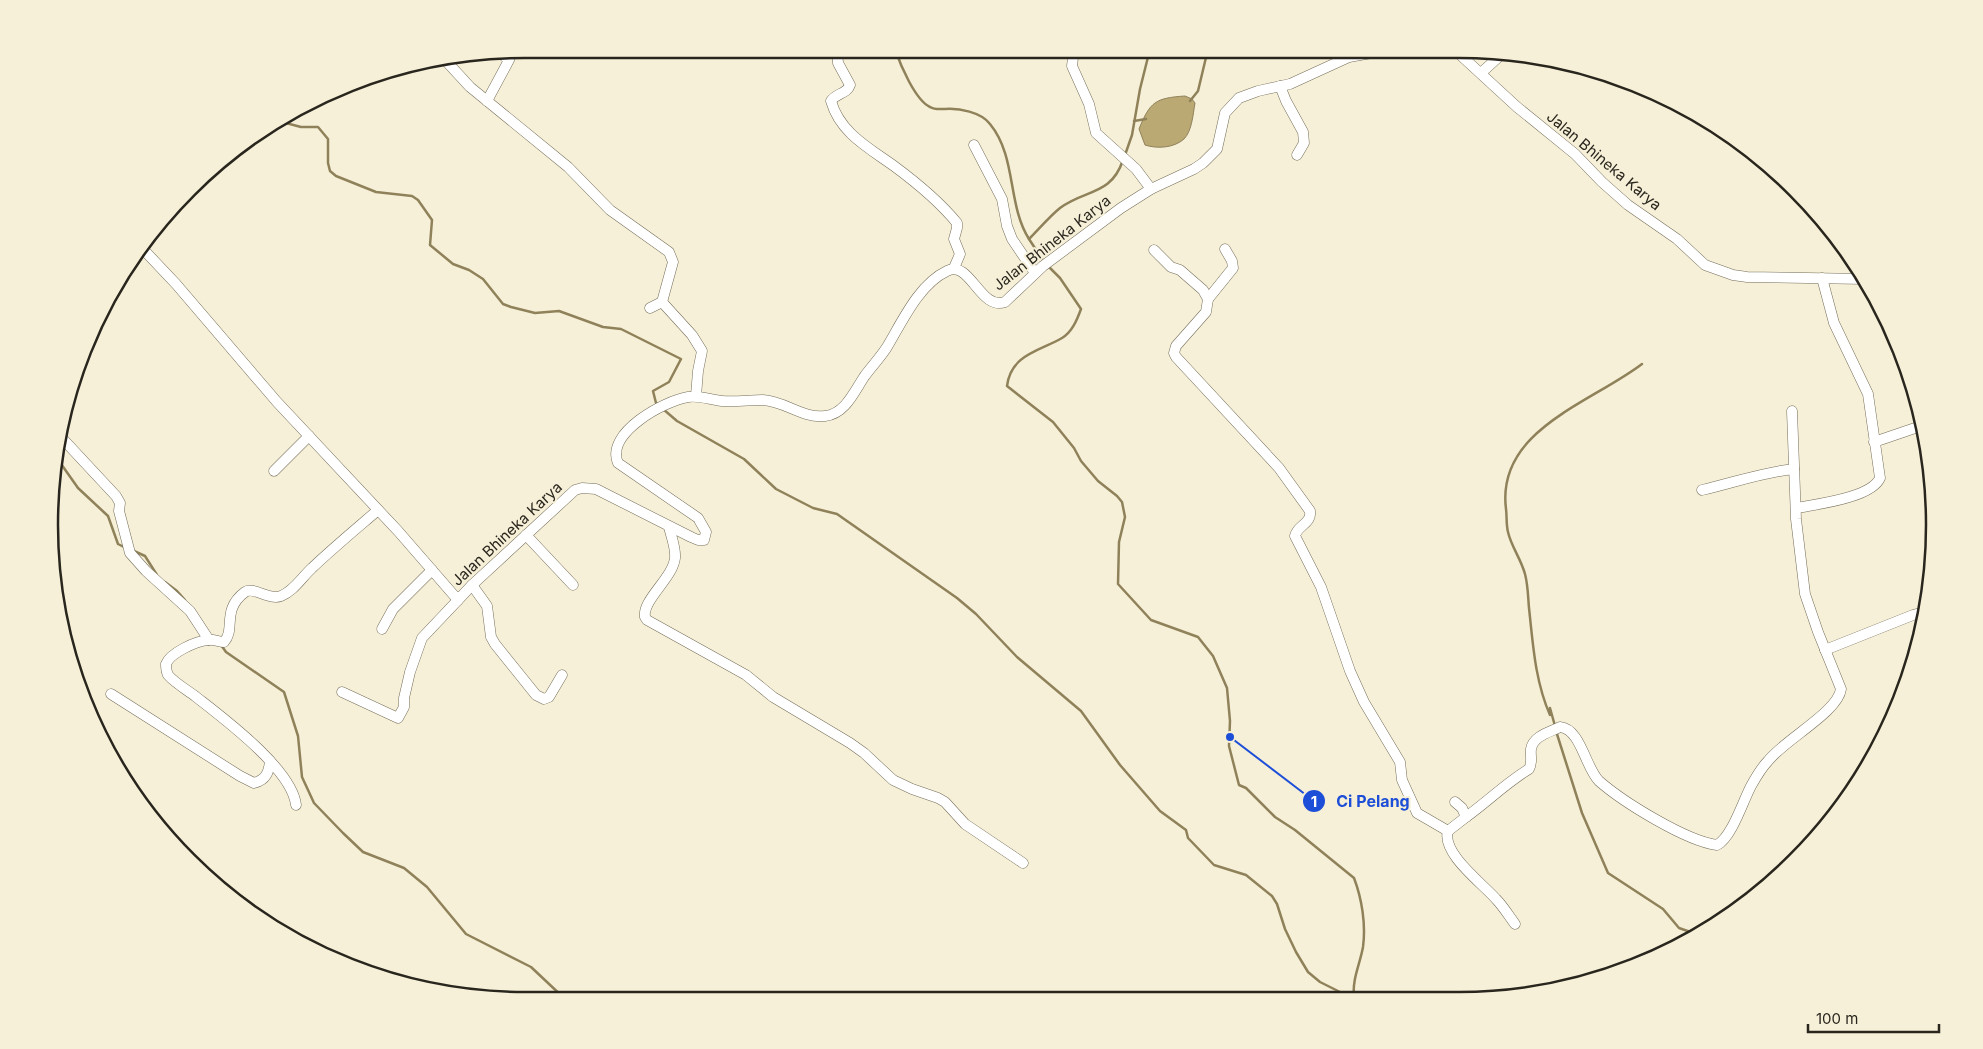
<svg xmlns="http://www.w3.org/2000/svg" width="1983" height="1049" viewBox="0 0 1983 1049" font-family="Inter,sans-serif">
  <style>
    .water { fill: #bba974; stroke: #8f825a }
    .lines { fill: none; stroke-linecap: round; stroke-linejoin: round }
    .stream { stroke: #8f825a; stroke-width: 2.5 }
    .minor-casing { stroke: #746d59; stroke-width: 11 }
    .minor { stroke: #fff; stroke-width: 10 }
    .labels { text-anchor: middle; stroke-width: 4; stroke-linejoin: round; paint-order: stroke }
    .street-label { font-size: 15px; fill: #29261e; stroke: #f7f0d8 }
    .rim { fill: none; stroke: #29261e; stroke-width: 2.5 }
    .leader { fill: none; stroke: #1d4ed8; stroke-width: 2 }
    .callout-dot { fill: #1d4ed8; stroke: #f7f0d8; stroke-width: 2 }
    .mark-label { font-size: 15px; text-anchor: middle; font-weight: bold; fill: #fff }
    .callout-label { font-size: 16px; text-anchor: middle; font-weight: bold; fill: #1d4ed8; stroke: #f7f0d8; stroke-width: 4; stroke-linejoin: round; paint-order: stroke }
  </style>
  <rect width="100%" height="100%" fill="#f7f0d8"/>
  <path class="water" d="M1185,96L1192,99L1195,103C1193,114 1192,131 1184,139C1174,148 1157,149 1145,145L1139,129C1150,102 1155,98 1185,96Z"/>
  <g class="lines">
    <g class="stream">
      <path d="M895,49C900,64 915,100 930,107C935,110 939,109 945,109C959,108 981,112 990,124C1017,157 1007,204 1029,239"/>
      <polyline points="1190,101 1198,91 1208,49"/>
      <polyline points="1134,121 1146,119"/>
      <polyline points="282,122 301,127 318,127 328,139 328,163 330,171 336,176 376,192 412,196 418,200 432,220 430,245 453,264 469,270 483,279 503,304 511,307 535,313 559,311 603,327 621,329 681,359 669,382 653,391 656,403 658,405"/>
      <polyline points="1125,155 1132,135 1140,89 1150,49"/>
      <path d="M1044,262L1029,239C1039,229 1049,217 1060,208C1085,189 1111,196 1123,160"/>
      <path d="M1048,266L1060,278L1081,309C1077,320 1072,332 1062,338C1040,351 1011,354 1007,386L1053,422L1074,448L1081,461L1098,481L1117,496L1122,502L1125,517L1119,542L1118,584L1151,620L1198,637L1213,656L1227,688L1230,721L1229,746L1239,785L1246,788L1275,817L1295,830L1354,878C1362,899 1366,925 1363,947C1360,964 1352,979 1354,997"/>
      <polyline points="663,409 677,421 744,459 776,489 813,508 837,514 957,598 976,614 1017,657 1081,711 1120,765 1160,811 1186,830 1188,838 1214,865 1246,875 1272,896 1277,904 1285,929 1296,952 1308,972 1320,982 1350,997"/>
      <polyline points="59,461 78,488 108,516 118,544 124,547"/>
      <polyline points="134,551 145,556 157,575"/>
      <polyline points="165,582 177,591 185,600"/>
      <polyline points="221,645 226,652 284,692 298,736 302,777 314,803 343,833 363,852 404,868 427,887 466,934 531,967 565,999"/>
      <path d="M1555,726L1550,708V715C1535,681 1533,644 1529,608C1528,597 1528,585 1525,574C1521,559 1511,546 1508,532C1506,524 1507,516 1506,509C1496,430 1591,403 1642,364"/>
      <polyline points="1556,731 1582,813 1608,873 1663,909 1679,928 1696,934"/>
    </g>
    <g class="minor-casing">
      <g id="minor">
        <path d="M837,49L838,63L850,85C847,94 836,93 831,101C840,133 869,148 894,166C917,183 939,201 957,223V228L954,239L960,254L954,268"/>
        <polyline points="1074,49 1072,66 1089,104 1096,133 1136,169 1151,189"/>
        <polyline points="1455,50 1517,107 1575,154 1602,182 1628,205 1677,239 1705,265 1733,275 1747,277 1865,279"/>
        <polyline points="447,62 470,87 568,167 610,210 669,252 673,262 662,302 650,308"/>
        <polyline points="1481,73 1504,52"/>
        <polyline points="1280,86 1286,101 1303,132 1304,143 1297,155"/>
        <polyline points="487,101 509,60 500,53"/>
        <polyline points="974,145 1002,199 1007,226 1012,239 1035,273"/>
        <path d="M141,247L176,284L277,402L398,531L458,600L472,585L575,490L582,488L596,489L691,537L698,540H704L706,532L698,518L618,463C605,433 664,401 688,397C699,395 711,400 722,401C736,402 750,400 763,400C785,401 803,419 825,416C845,414 854,392 864,377C871,367 880,358 887,347C902,322 919,284 947,271C970,259 980,311 1005,302L1043,266L1121,208L1151,189L1194,169L1203,163L1217,149L1225,113L1239,98L1258,91L1290,84L1349,57L1388,50"/>
        <path d="M1154,250L1171,267L1180,270L1203,290L1208,299L1206,312L1176,346L1174,353L1176,357L1279,468L1310,511C1312,524 1297,525 1295,536L1321,587L1350,671L1364,702L1400,762L1402,780L1417,813L1448,831C1441,853 1483,884 1496,899C1503,906 1509,916 1515,924"/>
        <polyline points="1208,299 1233,268 1232,261 1225,249"/>
        <polyline points="662,302 692,335 702,351 698,371 696,396"/>
        <polyline points="61,437 116,496 120,503 119,511 130,553 146,571 190,611 209,640"/>
        <polyline points="1874,442 1921,426"/>
        <polyline points="274,471 309,436"/>
        <path d="M1702,490C1733,483 1763,472 1794,469"/>
        <path d="M1797,508C1817,504 1871,498 1880,478L1868,394L1834,323L1822,278"/>
        <path d="M669,527C671,536 676,548 675,558C673,578 642,600 645,617L647,620L746,675L773,697L850,743L864,753L893,780L912,789L938,798L945,802L965,824L1023,863"/>
        <polyline points="526,535 573,585"/>
        <polyline points="472,585 487,606 491,637 495,644 536,695 544,699 549,697 562,675"/>
        <polyline points="382,629 393,609 432,570"/>
        <polyline points="1825,650 1913,615 1924,612"/>
        <polyline points="342,692 398,718 404,707 404,698 410,672 422,638 458,600"/>
        <path d="M111,694L240,776L254,783C266,780 269,772 270,761"/>
        <path d="M296,805C292,769 223,718 195,696C187,690 175,683 168,675C166,671 166,668 166,664C170,653 196,641 208,640C213,639 219,642 224,642C236,629 221,610 245,592C253,586 270,601 281,596C294,591 302,577 312,568C333,548 356,529 378,510"/>
        <path d="M1466,817C1487,802 1506,783 1529,769C1533,762 1530,756 1531,749C1533,736 1550,732 1560,727C1581,729 1585,767 1599,781C1623,802 1686,841 1717,845C1732,837 1743,801 1751,786C1756,777 1761,768 1768,761C1784,740 1838,712 1841,689L1818,632L1805,594L1796,519L1792,411"/>
        <polyline points="1448,831 1466,817 1462,808 1455,802"/>
      </g>
    </g>
    <use href="#minor" class="minor"/>
  </g>
  <g class="labels">
    <g class="street-label">
      <text transform="translate(1604 161) rotate(40)" y="5">Jalan Bhineka Karya</text>
      <text transform="translate(1052 243) rotate(-38)" y="5">Jalan Bhineka Karya</text>
      <text transform="translate(507 534) rotate(-43)" y="5">Jalan Bhineka Karya</text>
    </g>
  </g>
  <path d="M0 0H1983V1049H0ZM525 58H1459A467 467 0 0 1 1926 525V525A467 467 0 0 1 1459 992H525A467 467 0 0 1 58 525V525A467 467 0 0 1 525 58Z" fill="#f7f0d8" fill-rule="evenodd"/>
  <path class="rim" d="M525 58H1459A467 467 0 0 1 1926 525V525A467 467 0 0 1 1459 992H525A467 467 0 0 1 58 525V525A467 467 0 0 1 525 58Z"/>
  <path class="leader" d="M1230 737L1314 801"/>
  <g class="callout-dot">
    <circle cx="1230" cy="737" r="5"/>
    <circle cx="1314" cy="801" r="12"/>
  </g>
  <g class="mark-label">
    <text x="1314" y="807">1</text>
  </g>
  <g class="callout-label">
    <text x="1373" y="807">Ci Pelang</text>
  </g>
  <path d="M1808 1024v8h131v-8" fill="none" stroke="#29261e" stroke-width="2.5"/>
  <text x="1816" y="1024" font-size="15" fill="#29261e" stroke="#f7f0d8" stroke-width="4" paint-order="stroke">100 m</text>
</svg>
